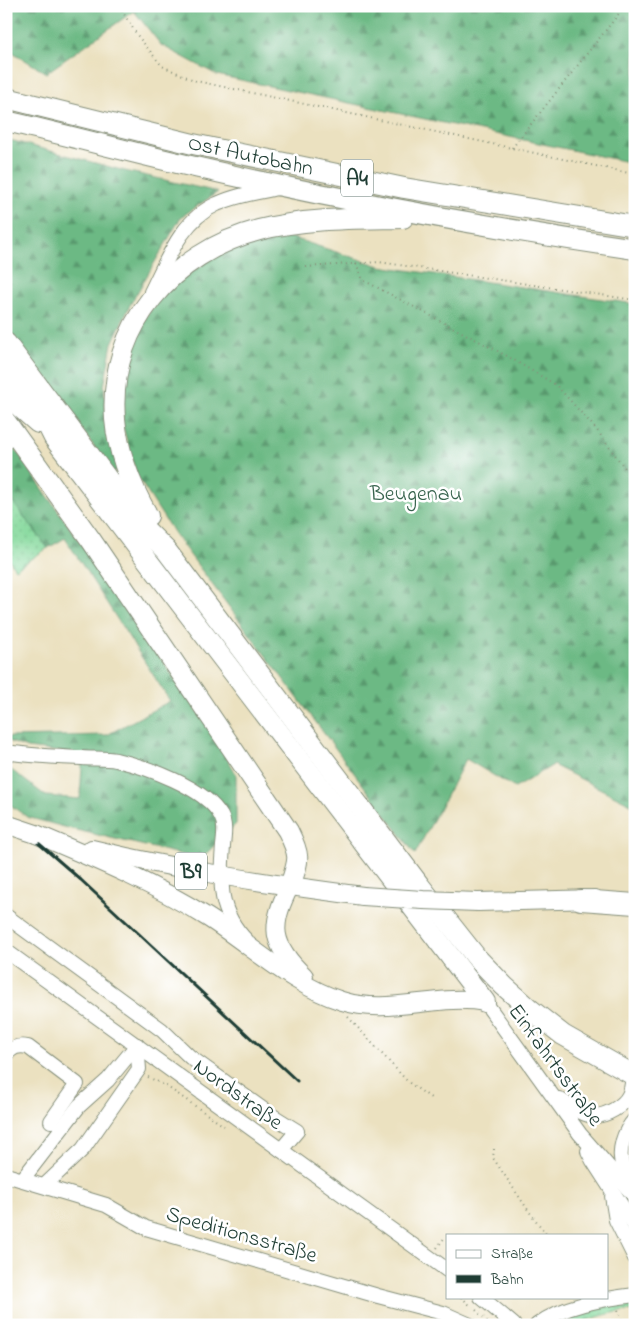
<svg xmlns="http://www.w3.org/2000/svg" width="641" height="1331" viewBox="0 0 641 1331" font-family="'Indie Flower',sans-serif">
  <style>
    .grass { fill: url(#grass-dots); stroke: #528b68 }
    .forest { fill: url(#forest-firs); stroke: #467b5c }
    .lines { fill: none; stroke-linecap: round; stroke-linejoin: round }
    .minor-casing { stroke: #858f7a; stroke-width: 16 }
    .major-casing { stroke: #858f7a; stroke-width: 20 }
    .highway-casing { stroke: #858f7a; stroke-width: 22 }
    .path { stroke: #858f7a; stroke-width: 2; stroke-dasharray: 1 4; stroke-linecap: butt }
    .minor { stroke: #fff; stroke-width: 14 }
    .major { stroke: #fff; stroke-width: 18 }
    .highway { stroke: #fff; stroke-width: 20 }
    .rail { stroke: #1f3d34; stroke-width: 3 }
    .major-bridge-casing { stroke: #858f7a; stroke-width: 20; stroke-linecap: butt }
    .major-bridge { stroke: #fff; stroke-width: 18 }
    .labels { text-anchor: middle; stroke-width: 5; stroke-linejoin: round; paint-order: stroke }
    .shield { fill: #fff; stroke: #627771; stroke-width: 1 }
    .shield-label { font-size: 21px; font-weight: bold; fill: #1f3d34 }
    .street-label { font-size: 22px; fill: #1f3d34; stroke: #fff }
    .park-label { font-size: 22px; fill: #38644e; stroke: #fff }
  </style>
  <defs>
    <pattern id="grass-dots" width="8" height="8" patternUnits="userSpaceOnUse" patternTransform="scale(1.25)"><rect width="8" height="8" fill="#85d99c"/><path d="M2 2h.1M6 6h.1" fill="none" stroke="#72bb87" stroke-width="1.8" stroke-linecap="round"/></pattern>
    <pattern id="forest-firs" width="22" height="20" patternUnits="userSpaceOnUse" patternTransform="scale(1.25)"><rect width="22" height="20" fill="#6cb984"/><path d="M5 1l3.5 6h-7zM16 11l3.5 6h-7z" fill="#58986d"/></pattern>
  </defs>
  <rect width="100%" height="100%" fill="#fff"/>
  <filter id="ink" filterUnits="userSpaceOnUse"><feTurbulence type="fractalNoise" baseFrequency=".02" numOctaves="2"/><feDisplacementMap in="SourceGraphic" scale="10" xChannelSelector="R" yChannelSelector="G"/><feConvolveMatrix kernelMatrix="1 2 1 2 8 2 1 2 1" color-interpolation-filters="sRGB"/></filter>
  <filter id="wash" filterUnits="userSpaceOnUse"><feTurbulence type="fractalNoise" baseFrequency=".0096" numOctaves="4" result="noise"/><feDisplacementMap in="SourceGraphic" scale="20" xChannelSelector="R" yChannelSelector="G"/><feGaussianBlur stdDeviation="1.12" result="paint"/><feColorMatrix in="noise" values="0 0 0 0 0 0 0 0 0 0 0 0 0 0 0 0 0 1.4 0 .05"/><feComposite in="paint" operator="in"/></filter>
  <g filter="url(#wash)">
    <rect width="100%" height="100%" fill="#ebe1c0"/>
    <g class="grass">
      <polygon points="6,493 48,548 15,569 6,555"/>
      <path d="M635,1299V1312C609,1308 586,1325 560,1325L600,1307Z"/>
    </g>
    <g class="forest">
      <polygon points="6,6 635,6 635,160 628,162 217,75 161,45 134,11 46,73 6,48"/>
      <polygon points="6,139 125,171 218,192 181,217 130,305 112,343 104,386 107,428 118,469 113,472 6,328"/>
      <polygon points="277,233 380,266 635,304 635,806 553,765 515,788 466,759 415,854 175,535 137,476 123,427 123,386 133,350 146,316 171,285 235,244"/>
      <polygon points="6,436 216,738 236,774 236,824 201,859 68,828 27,817 6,802 6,766 46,796 80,799 82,765 70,753 27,748 6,740 6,737 107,735 170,701 65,538 48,548 6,493"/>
    </g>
  </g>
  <g filter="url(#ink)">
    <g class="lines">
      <g class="minor-casing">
        <g id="minor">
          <path d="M151,292C167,260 182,219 217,204C236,195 258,192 278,188"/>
          <path d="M6,752C31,756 56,757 82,758C93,759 105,758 116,760C146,767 205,787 221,816C226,825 224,836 223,846C220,884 218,912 247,941"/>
          <polyline points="6,916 162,1030 190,1057 268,1113 297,1131 281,1150"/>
          <polyline points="6,951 447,1270"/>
          <polyline points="485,1002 580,1134 635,1197"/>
          <path d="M6,1055C12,1047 18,1045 28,1047L77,1084L51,1121"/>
          <path d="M559,1099C569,1105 582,1115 594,1116C606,1116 624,1106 629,1095C632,1089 632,1082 633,1075L635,1076"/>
          <path d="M635,1119C624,1131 617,1151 623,1167C625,1173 631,1179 635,1184"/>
          <polyline points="588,1151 593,1161 635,1226"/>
          <polyline points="6,1175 106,1205 146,1228 378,1296 443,1313 470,1325"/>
          <polyline points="22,1180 79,1106 108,1080 137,1045"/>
          <polyline points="44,1186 83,1149 139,1069 137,1045"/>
          <polyline points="612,1196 616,1220 635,1258"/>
          <polyline points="481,1297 514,1325"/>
          <path d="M537,1325C564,1305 602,1299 635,1295"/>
        </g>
      </g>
      <g class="major-casing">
        <g id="major">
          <path d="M36,834C95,859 153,883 207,917C250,944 293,986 342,1001C389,1016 438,993 485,1002"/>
          <path d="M92,849C182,871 272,884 363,896"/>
          <path d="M290,886C269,925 271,945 304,976"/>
          <polyline points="478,902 595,899"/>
        </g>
      </g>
      <g class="highway-casing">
        <g id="highway">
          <polyline points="6,98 193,144 404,188 635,226"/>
          <path d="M6,121C66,135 126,151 186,165C334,199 484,227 635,249"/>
          <polyline points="6,343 145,529 166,550 420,886 477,958 504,986 531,1010 563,1035 635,1076"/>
          <polyline points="6,367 42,414 54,438 485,1002"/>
          <polyline points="6,395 38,423"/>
          <path d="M6,422L91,540L288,831C301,857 299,859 290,886"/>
          <path d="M148,516C131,486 118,453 115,419C108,326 172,253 259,230C306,218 354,219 403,218"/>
          <polyline points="581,900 635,904"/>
        </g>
      </g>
      <g class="path">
        <polyline points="119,6 137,35 162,66 196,81 629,173 635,173"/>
        <polyline points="512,148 625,6"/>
        <polyline points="356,263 363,280 507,356 556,385 596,429 635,482"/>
        <polyline points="306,267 379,262 635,300"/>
        <polyline points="348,1017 408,1082 431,1098"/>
        <polyline points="148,1077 166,1086 224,1126"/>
        <polyline points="494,1149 493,1158 528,1210 547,1235"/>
        <polyline points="437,1248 445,1237"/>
        <polyline points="461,1297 472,1307"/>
        <polyline points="476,1310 491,1325"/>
        <polyline points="618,1310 625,1325"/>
      </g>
      <use href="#minor" class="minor"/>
      <use href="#major" class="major"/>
      <use href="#highway" class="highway"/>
      <polyline class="rail" points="6,815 81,880 297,1081"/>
      <g class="major-bridge-casing">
        <g id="major-bridge">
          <polyline points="6,824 36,834"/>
          <polyline points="363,896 423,900 478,902"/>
        </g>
      </g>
      <use href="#major-bridge" class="major-bridge"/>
    </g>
  </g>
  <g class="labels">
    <g class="shield">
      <rect x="341" y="159.5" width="32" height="37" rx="4"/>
      <rect x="175" y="852.5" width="32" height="37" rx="4"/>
    </g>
    <g class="shield-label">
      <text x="357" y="185">A4</text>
      <text x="191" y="878">B9</text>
    </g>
    <g class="street-label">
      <text transform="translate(251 154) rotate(12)" y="8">Ost Autobahn</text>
      <text transform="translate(557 1064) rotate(54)" y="8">Einfahrtsstraße</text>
      <text transform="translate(239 1093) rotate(36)" y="8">Nordstraße</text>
      <text transform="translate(242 1233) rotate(16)" y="8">Speditionsstraße</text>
    </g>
    <g class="park-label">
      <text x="416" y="500">Beugenau</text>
    </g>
  </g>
  <rect width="641" height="1331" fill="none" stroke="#fff" stroke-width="25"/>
  <rect x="446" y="1234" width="162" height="65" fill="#ffffff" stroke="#a5b1ae"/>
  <rect x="456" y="1250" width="25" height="8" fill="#ffffff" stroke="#a5b1ae"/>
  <text x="491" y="1258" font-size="15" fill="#1f3d34">Straße</text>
  <rect x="456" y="1275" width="25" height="8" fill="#1f3d34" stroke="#a5b1ae"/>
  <text x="491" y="1284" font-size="15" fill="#1f3d34">Bahn</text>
</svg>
